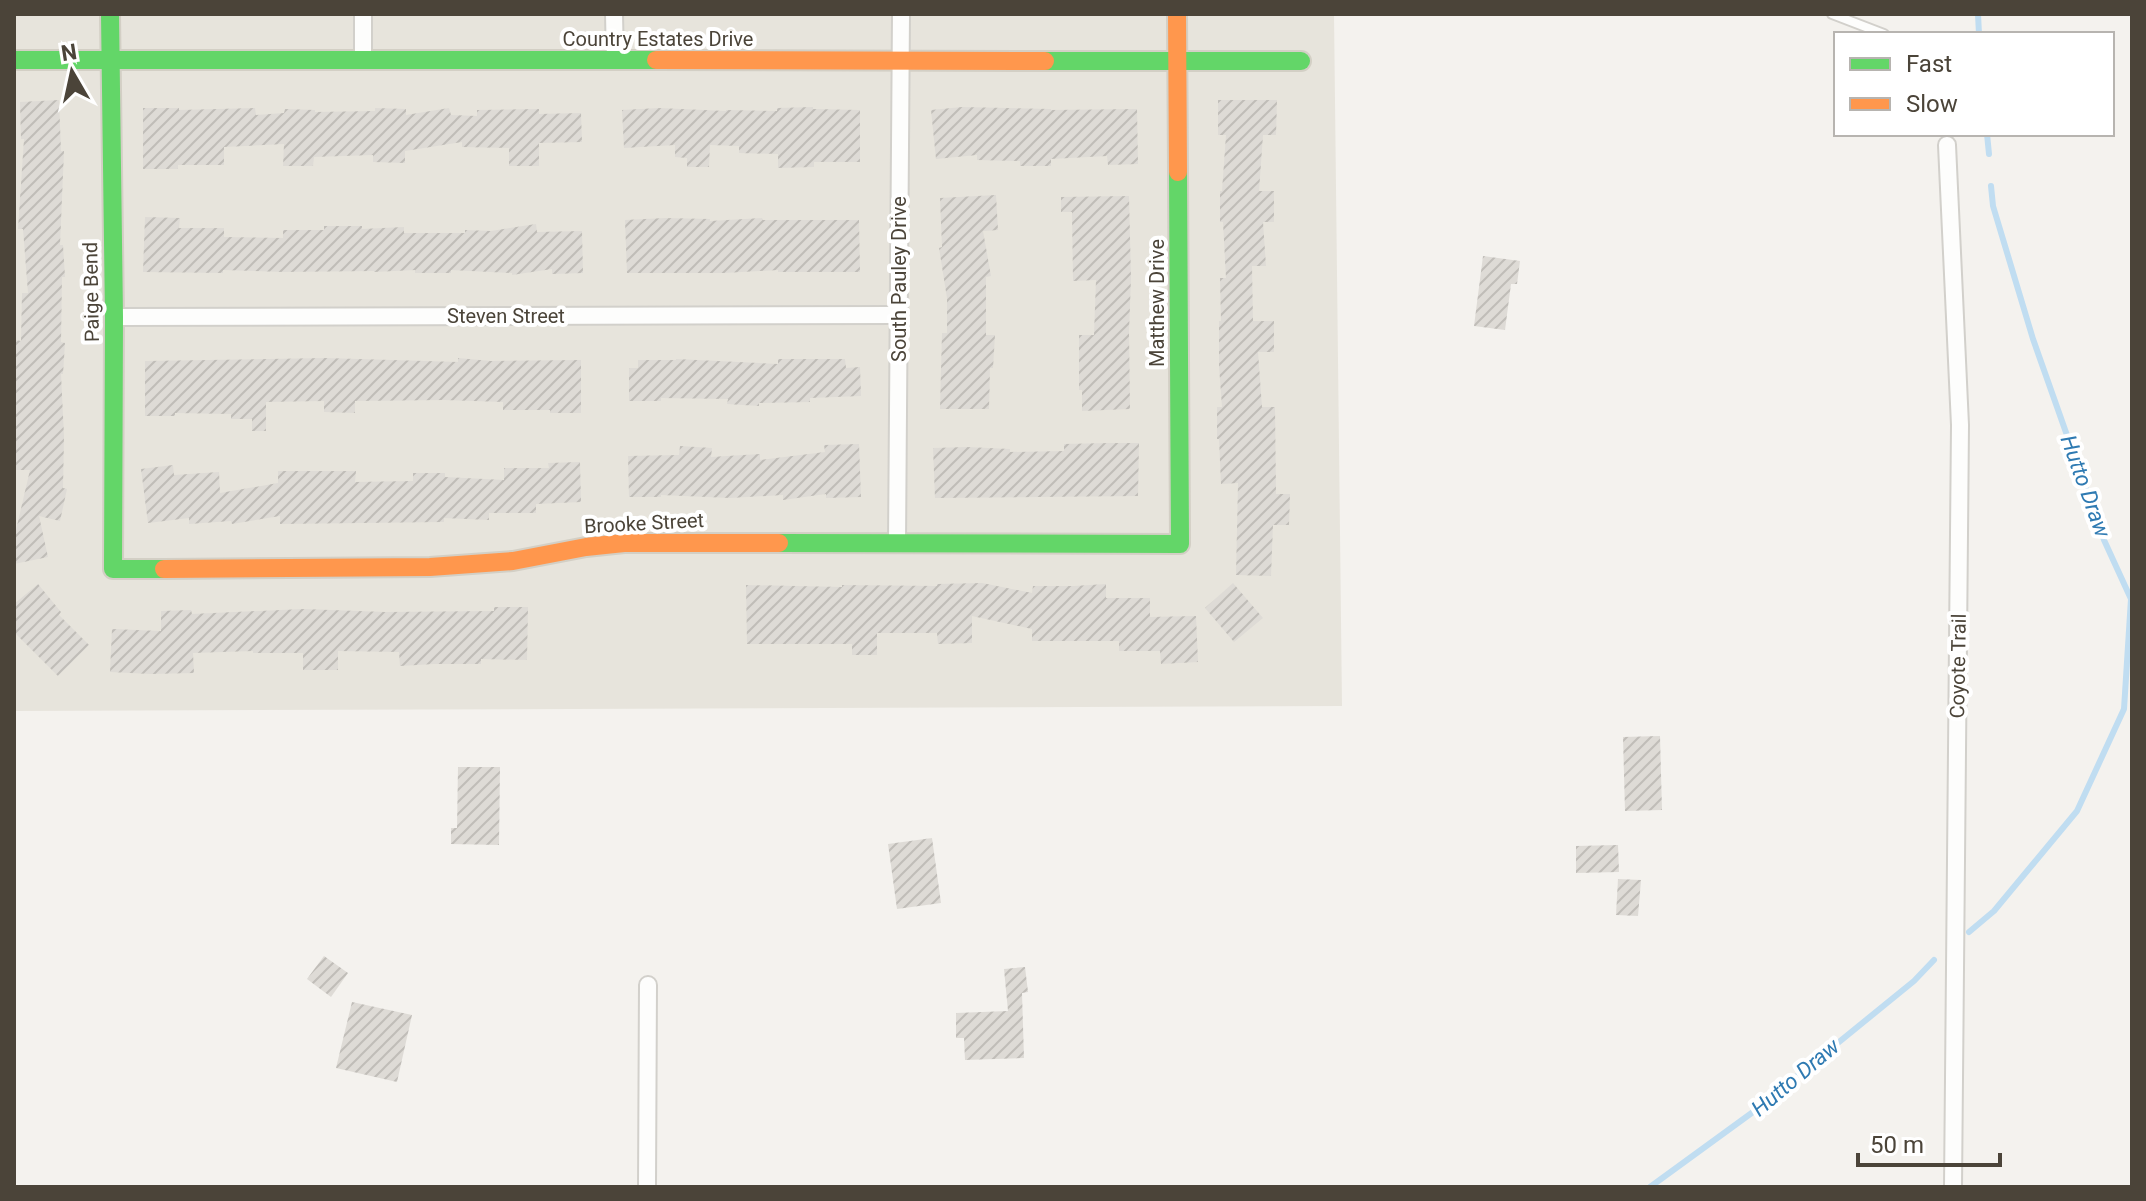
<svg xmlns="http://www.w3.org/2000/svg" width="2146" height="1201" viewBox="0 0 2146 1201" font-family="Roboto,sans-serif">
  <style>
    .residential { fill: #e7e4dc }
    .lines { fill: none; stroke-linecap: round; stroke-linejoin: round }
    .stream { stroke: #c0ddf1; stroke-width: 6 }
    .building { fill: url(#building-hatch) }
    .lane-casing { stroke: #d2d0cb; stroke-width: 12 }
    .street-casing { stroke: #d2d0cb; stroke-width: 20 }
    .fast-casing { stroke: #d3cfc5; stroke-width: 22 }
    .slow-casing { stroke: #d3cfc5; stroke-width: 22 }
    .lane { stroke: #fdfdfc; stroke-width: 8 }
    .street { stroke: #fdfdfc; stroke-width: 16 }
    .fast { stroke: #63d668; stroke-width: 18 }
    .slow { stroke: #ff974d; stroke-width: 18 }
    .labels { text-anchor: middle; stroke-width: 8; stroke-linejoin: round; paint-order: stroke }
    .street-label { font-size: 20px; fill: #4b4439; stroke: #fff }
    .water-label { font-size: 22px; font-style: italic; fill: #2e7ab2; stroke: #fff }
  </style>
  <defs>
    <pattern id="building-hatch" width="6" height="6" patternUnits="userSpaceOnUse" patternTransform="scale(2)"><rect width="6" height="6" fill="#dedbd6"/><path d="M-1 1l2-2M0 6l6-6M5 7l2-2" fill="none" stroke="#c0bdb8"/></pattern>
  </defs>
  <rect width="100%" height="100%" fill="#f4f2ee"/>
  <polygon class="residential" points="14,14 1334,14 1342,706 14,711"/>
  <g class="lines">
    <g class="stream">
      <polyline points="1978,14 1979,34"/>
      <polyline points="1987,134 1989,154"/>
      <polyline points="1969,932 1994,911 2077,811 2124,709 2131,599 2104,540 2033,339 1993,206 1991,186"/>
      <polyline points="1650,1187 1753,1112 1914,981 1934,960"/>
    </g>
  </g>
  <g class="building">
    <polygon points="59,100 61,151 64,151 60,245 63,245 65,277 62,277 61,342 65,343 63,374 61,374 64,436 63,488 67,489 60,521 39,516 48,557 14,564 14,531 16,530 30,470 14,470 16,340 21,341 22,293 28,293 23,229 18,229 24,139 21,139 20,102"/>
    <polygon points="1218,100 1277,100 1276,135 1263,135 1259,191 1274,191 1274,222 1263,222 1266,266 1252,266 1253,321 1274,321 1274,352 1258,352 1262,407 1275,407 1276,494 1290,494 1289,525 1273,525 1271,576 1236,575 1238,483 1221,484 1219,439 1217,439 1217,407 1222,407 1219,366 1219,321 1221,321 1220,278 1226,278 1223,222 1220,222 1220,191 1222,191 1226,135 1218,135"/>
    <polygon points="813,107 813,109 860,110 860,162 814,162 814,167 778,168 778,154 739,153 739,146 710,145 709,167 687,167 687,158 675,157 675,145 624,148 622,110 659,108 726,111 726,110 777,111 777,108"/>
    <polygon points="962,107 1051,109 1051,110 1137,109 1138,164 1108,165 1107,156 1051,159 1051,166 1020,166 1020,161 977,160 977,155 936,159 931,110"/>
    <polygon points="143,108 179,108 179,110 255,108 256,115 284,113 285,109 315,110 315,112 375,111 375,108 406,109 406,115 449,108 451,115 477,116 477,110 539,109 539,114 581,113 582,142 539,143 539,166 509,166 509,148 462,147 462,142 405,151 405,163 373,162 373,155 314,157 313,166 283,166 284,144 224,147 224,165 178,165 178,169 143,169"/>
    <polygon points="996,195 998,230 983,231 991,276 986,277 986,335 995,335 993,368 990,368 989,409 940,409 942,333 947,333 947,298 939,248 942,247 940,198"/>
    <polygon points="1129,196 1131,278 1129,332 1130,409 1082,411 1082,390 1079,390 1079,335 1094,335 1096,280 1073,281 1072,212 1061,212 1061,197"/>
    <polygon points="145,217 180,218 179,228 224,228 224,237 283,238 283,230 324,230 324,226 362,226 362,229 404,227 404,233 465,233 465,230 491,231 536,224 537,232 582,231 583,273 552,274 552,269 512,275 512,273 451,270 451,273 415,273 415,270 374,272 374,271 283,272 223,270 223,273 143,272"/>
    <polygon points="665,218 710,219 710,221 762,218 763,220 859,220 860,272 778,272 778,270 724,273 627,273 625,220"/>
    <polygon points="1483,256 1520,261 1517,284 1511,284 1505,330 1474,326"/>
    <polygon points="325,358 458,362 458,358 491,361 581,360 581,413 550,413 550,410 503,410 503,402 444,400 355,401 355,413 324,412 324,401 266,402 266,431 252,431 252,419 231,419 231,414 175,413 175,416 145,416 145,361"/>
    <polygon points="676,359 778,364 778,359 845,359 846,368 860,367 861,396 810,398 810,402 759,403 759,406 727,404 728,399 661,398 661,401 629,401 629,368 638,368 638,360 676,360"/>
    <polygon points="1108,443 1139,443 1138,496 935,498 933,448 967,447 1010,449 1010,452 1064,451 1064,444"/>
    <polygon points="859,444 861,497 826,498 826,494 783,500 783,495 730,498 661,495 661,497 629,497 628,456 679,455 680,446 712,448 711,457 760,454 760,460 825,452 824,445"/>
    <polygon points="580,462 581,502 536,504 536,513 489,513 489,520 444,518 444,522 280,524 280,516 232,524 231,521 189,524 189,518 148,523 141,469 173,465 174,475 219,472 220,493 278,483 278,471 356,471 355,482 413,481 413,473 445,473 445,477 504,480 504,468 549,468 548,463"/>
    <polygon points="982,583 1032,593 1033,586 1074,586 1106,584 1106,598 1150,598 1150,617 1196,616 1198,662 1161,664 1160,651 1119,651 1119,641 1032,641 1032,629 972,616 972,643 938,644 937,633 877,633 877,655 852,655 852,644 747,644 746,585 842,587 842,585 937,586 937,584"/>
    <polygon points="1233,583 1263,618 1234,642 1205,608"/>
    <polygon points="38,584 61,612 59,615 89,645 58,676 14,632 14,604"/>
    <polygon points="494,607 528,607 527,660 481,659 481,664 434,664 400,666 399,652 338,651 338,670 303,670 303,653 253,653 253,651 193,653 194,673 150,674 110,672 112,629 161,631 161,611 191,610 192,614 303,609 385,612 494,611"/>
    <polygon points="1660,736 1662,810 1625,811 1623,737"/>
    <polygon points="458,767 500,767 499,845 451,844 451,828 457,828"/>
    <polygon points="932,838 941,903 897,909 888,844"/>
    <polygon points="1618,845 1619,872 1576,873 1576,846"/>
    <polygon points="1618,879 1641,880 1638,916 1616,915"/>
    <polygon points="324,956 348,973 331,997 307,979"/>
    <polygon points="1025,967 1028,992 1022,993 1024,1058 965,1060 964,1038 956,1038 956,1013 1008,1011 1004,969"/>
    <polygon points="352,1002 412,1015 397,1082 336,1068"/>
  </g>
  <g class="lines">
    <g class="lane-casing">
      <polyline id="lane" points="1832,14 1884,34"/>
    </g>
    <g class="street-casing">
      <g id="street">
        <polyline points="363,14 363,60"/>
        <polyline points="614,14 615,61"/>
        <polyline points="1947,145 1960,425 1953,1187"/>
        <polyline points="114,317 898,315"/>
        <polyline points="897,543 901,14"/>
        <polyline points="647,1187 648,985"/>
      </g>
    </g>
    <g class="fast-casing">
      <g id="fast">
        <polyline points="110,14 114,317 113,569 164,569"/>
        <polyline points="14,60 656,60"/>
        <polyline points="1045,61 1301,61"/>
        <polyline points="779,543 1180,544 1178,172"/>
      </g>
    </g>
    <g class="slow-casing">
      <g id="slow">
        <polyline points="1177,14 1178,172"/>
        <polyline points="656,60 1045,61"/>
        <polyline points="164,569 430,567 513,561 586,547 624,543 779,543"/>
      </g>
    </g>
    <use href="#lane" class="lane"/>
    <use href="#street" class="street"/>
    <use href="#fast" class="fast"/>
    <use href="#slow" class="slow"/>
  </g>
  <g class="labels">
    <g class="street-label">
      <text x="658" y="46">Country Estates Drive</text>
      <text transform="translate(899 279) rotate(-90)" y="7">South Pauley Drive</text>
      <text transform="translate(91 292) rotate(-91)" y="7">Paige Bend</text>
      <text transform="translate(1157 303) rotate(-90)" y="7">Matthew Drive</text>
      <text x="506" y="323">Steven Street</text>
      <text transform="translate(644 523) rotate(-3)" y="7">Brooke Street</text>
      <text transform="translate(1958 666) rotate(-89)" y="7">Coyote Trail</text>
    </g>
    <g class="water-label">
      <text transform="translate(2086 486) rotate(70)" y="8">Hutto Draw</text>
      <text transform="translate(1795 1077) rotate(-40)" y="8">Hutto Draw</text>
    </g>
  </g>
  <rect width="2146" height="1201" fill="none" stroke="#4b4439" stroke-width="32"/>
  <rect x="1834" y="32" width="280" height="104" fill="#ffffff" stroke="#b7b4b0" stroke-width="2"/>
  <rect x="1850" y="58" width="40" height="12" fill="#63d668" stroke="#b7b4b0" stroke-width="2"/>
  <text x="1906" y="72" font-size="24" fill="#4b4439">Fast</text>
  <rect x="1850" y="98" width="40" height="12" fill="#ff974d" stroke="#b7b4b0" stroke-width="2"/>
  <text x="1906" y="112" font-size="24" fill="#4b4439">Slow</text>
  <g transform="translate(72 72) rotate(351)" stroke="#ffffff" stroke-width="6" paint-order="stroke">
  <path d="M0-6L14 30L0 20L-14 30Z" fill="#4b4439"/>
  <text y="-12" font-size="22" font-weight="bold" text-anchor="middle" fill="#4b4439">N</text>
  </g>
  <path d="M1858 1153v12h142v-12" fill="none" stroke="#4b4439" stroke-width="4"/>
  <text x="1870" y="1153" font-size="24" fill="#4b4439" stroke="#ffffff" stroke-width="6" paint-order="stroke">50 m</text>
</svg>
